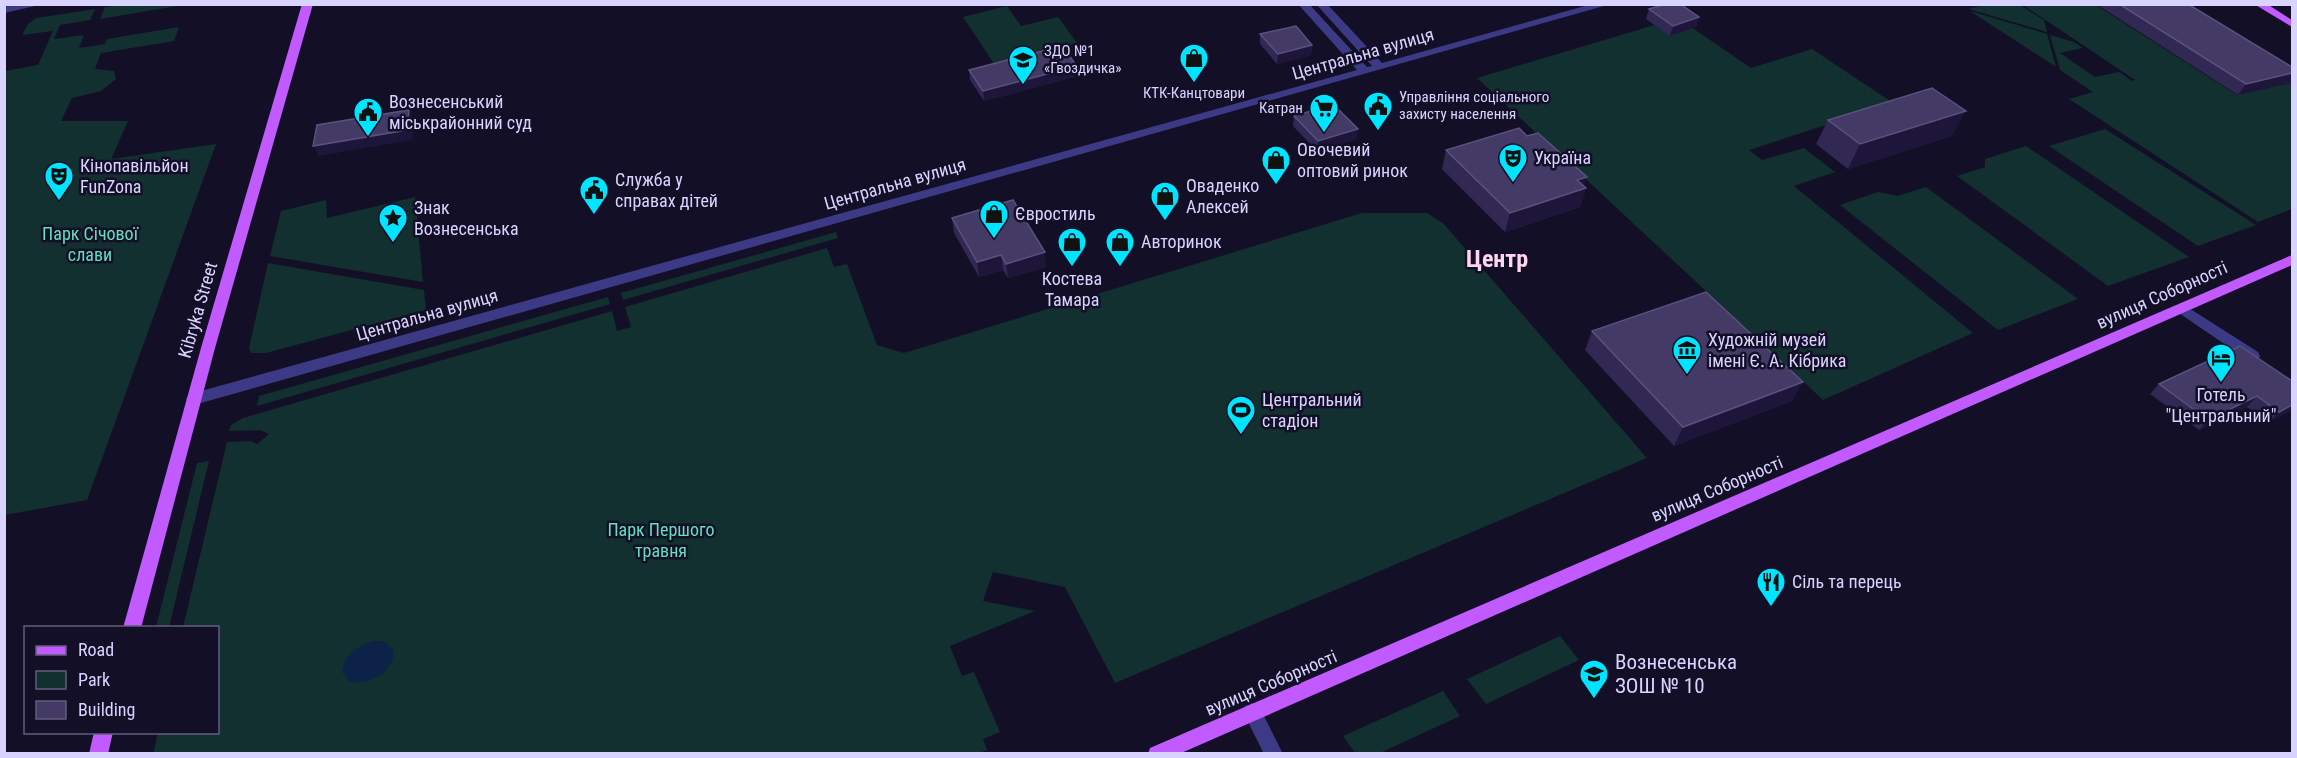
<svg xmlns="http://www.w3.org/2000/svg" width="2297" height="758" viewBox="0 0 2297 758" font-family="'Roboto Condensed',sans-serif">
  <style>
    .green { fill: #12302f }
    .water { fill: #0c2248 }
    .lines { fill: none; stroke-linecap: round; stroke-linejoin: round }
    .minor { fill: #3d3a85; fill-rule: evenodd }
    .major { fill: #c25bff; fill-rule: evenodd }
    .wall { fill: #312854 }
    .shaded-wall { fill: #1d163a }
    .building { fill: #433a66; stroke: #5a527e; stroke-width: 1.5 }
    .labels { text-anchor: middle; stroke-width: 5; stroke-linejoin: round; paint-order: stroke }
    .far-poi-label { font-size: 15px; fill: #d9d4ff; stroke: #130f26; text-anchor: start }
    .street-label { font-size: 18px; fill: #d9d4ff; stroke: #130f26 }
    .poi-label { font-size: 18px; fill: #d9d4ff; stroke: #130f26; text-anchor: start }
    .park-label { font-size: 18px; fill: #5fe0c0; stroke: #130f26 }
    .near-poi-label { font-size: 21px; fill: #d9d4ff; stroke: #130f26; text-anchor: start }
    .district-label { font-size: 24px; font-weight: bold; fill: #ffd6f0; stroke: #130f26 }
  </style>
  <rect width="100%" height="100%" fill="#130f26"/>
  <g class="green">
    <polygon points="1988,4 2020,5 2044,20 2047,32 1969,9"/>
    <polygon points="119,5 119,4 183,5 100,19 105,7"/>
    <polygon points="2023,5 2096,5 2237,95 2292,83 2292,209 2258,222 2069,99 2093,92 2060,70 2050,35 2074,42 2083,48 2060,53 2095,77 2119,72 2132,81 2135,80"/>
    <polygon points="1007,6 1021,26 1058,17 1077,43 995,65 963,17"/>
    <polygon points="95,9 90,20 60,25 54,39 84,35 79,48 105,44 107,39 179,27 174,41 101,53 95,69 114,71 116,79 101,91 72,98 61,121 128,121 111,159 216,144 87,500 5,515 5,71 38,65 53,31 22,35 28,24 36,18"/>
    <polygon points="1970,11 2047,34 2056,67"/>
    <polygon points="1678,18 1751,68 1812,49 1893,103 1749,150 1762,160 1804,148 1835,172 1794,186 1973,333 1823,400 1477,78"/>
    <polygon points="2105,129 2256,225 2198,246 2049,146"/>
    <polygon points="2026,146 2189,257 2108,286 1957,176 1985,167 1985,159"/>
    <polygon points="1926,187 2078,299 1998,330 1840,205 1878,192 1898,196"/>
    <polygon points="415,197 423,282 270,256 281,211 326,200 327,218"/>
    <polygon points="1362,213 1427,213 1443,223 1647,458 1115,683 1065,587 993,572 983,601 1035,611 950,646 962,676 974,672 1000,732 983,739 987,750 979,753 153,754 158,733 218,732 218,628 183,627 227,442 251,441 257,444 269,434 260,430 229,431 231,425 243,418 612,311 617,331 631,327 625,307 827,248 834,267 847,264 877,345 904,353"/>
    <polygon points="836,232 838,238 623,300 621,293"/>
    <polygon points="268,263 424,290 426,310 266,353 251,353 249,348"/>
    <polygon points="608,297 610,304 257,406 259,396"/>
    <polygon points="209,461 169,627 156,627 197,463"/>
    <polygon points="1560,636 1579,660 1486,704 1467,679"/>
    <polygon points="1443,691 1460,716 1380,753 1355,753 1343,736"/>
  </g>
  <path class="water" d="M375,641H383L393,649C397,672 369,685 350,682L342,672C344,654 359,645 375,641Z"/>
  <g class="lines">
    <g class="minor">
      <polygon points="17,4 44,4 4,13 4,7"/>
      <polygon points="1298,4 1309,4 1367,67 1372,66 1316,4 1327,4 1382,63 1592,4 1611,4 194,405 189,403 186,399 189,395 194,393 1357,70"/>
      <polygon points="2181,303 2258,352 2260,356 2258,360 2248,360 2176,311 2174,308"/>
      <polygon points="1252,703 1259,706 1283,754 1264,754 1243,712 1245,706"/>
    </g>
    <g class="major">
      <polygon points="302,4 313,4 215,348 141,628 123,628 201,348"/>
      <polygon points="2254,4 2267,4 2292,20 2292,27"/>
      <polygon points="2292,255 2292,265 1179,754 1148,754 1150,748"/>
      <polygon points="94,732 113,732 108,754 89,754"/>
    </g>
  </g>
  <g class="wall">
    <polygon points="2096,4 2188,4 2291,83 2238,95"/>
    <polygon points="1649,9 1699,17 1696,27 1670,36 1646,19"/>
    <polygon points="1260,34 1312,45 1311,55 1277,64 1260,44"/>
    <polygon points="969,70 1078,76 984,101 970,80"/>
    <polygon points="1294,116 1358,129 1356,139 1317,151 1293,126"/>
    <polygon points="1828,120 1952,136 1848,169 1816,144"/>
    <polygon points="1446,150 1584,187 1586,188 1580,207 1505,232 1442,169"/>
    <polygon points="952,218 1046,267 1008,278 1003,270 979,277 954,233"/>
    <polygon points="1592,331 1792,401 1674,446 1585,350"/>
    <polygon points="2240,346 2292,410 2269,422 2247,407 2199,430 2150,394 2159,384"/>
  </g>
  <g class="shaded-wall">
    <polygon points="1699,17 1696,27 1670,36 1673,26"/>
    <polygon points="1312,45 1311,55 1277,64 1278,54"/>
    <polygon points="1077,66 1078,76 984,101 983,91"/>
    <polygon points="2292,73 2292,81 2291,83 2238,95 2246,84"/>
    <polygon points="409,110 415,120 412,140 319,156 313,146"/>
    <polygon points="1966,111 1952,136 1848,169 1860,144"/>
    <polygon points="1358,129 1356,139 1317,151 1318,141"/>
    <polygon points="1587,177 1583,189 1586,188 1580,207 1505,232 1510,213 1577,180"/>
    <polygon points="1045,252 1046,267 1008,278 1006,264"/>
    <polygon points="1001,255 1003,270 979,277 977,262"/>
    <polygon points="1803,382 1792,401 1674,446 1683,427"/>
    <polygon points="2257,396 2247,407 2199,430 2208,420"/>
    <polygon points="2292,405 2292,410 2269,422 2279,412"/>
  </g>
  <g class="building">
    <polygon points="1665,4 1680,4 1699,17 1673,26 1649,9"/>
    <polygon points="2119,4 2188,4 2292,67 2292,73 2246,84"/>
    <polygon points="1296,26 1312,45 1278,54 1260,34"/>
    <polygon points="1062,46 1077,66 983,91 969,70"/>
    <polygon points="1932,88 1966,111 1860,144 1828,120"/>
    <polygon points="1333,104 1358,129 1318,141 1294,116"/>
    <polygon points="409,110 407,130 313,146 317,125"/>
    <polygon points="1519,128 1527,136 1538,133 1587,177 1577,180 1586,188 1510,213 1446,150"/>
    <polygon points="1013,200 1045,252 1006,264 1001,255 977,262 952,218"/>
    <polygon points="1706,292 1803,382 1683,427 1592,331"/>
    <polygon points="2240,346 2292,381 2292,405 2279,412 2257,396 2208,420 2159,384"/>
  </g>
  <defs>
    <g id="shop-pin" transform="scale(1.5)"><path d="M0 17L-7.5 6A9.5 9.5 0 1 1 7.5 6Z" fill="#00e5ff" stroke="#130f26"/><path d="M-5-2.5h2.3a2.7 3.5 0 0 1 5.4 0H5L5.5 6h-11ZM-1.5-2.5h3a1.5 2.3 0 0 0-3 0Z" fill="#111"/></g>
    <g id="school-pin" transform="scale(1.5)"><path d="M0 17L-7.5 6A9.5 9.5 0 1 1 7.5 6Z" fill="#00e5ff" stroke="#130f26"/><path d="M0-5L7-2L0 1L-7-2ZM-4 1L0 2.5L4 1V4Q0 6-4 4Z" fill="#111"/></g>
    <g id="civic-pin" transform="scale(1.5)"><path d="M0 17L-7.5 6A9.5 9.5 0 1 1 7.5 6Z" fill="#00e5ff" stroke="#130f26"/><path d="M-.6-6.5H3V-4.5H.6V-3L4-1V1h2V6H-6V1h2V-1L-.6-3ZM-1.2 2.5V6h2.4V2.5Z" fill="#111"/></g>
    <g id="supermarket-pin" transform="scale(1.5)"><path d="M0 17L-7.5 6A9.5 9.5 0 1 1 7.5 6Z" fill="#00e5ff" stroke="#130f26"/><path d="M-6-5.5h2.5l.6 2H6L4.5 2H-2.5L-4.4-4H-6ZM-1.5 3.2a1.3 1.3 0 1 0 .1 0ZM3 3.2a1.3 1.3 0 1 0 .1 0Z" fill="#111"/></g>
    <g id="theatre-pin" transform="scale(1.5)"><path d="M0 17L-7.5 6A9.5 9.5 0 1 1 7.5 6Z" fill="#00e5ff" stroke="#130f26"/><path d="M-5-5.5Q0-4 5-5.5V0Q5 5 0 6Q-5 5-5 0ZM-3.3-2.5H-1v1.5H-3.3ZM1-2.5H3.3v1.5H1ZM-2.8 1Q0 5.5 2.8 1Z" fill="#111"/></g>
    <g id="sight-pin" transform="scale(1.5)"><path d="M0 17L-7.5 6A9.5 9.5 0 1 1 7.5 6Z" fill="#00e5ff" stroke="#130f26"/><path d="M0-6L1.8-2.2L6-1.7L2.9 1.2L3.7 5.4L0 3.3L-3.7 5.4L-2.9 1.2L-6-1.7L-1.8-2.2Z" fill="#111"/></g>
    <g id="museum-pin" transform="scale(1.5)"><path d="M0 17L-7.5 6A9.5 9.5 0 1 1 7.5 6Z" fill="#00e5ff" stroke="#130f26"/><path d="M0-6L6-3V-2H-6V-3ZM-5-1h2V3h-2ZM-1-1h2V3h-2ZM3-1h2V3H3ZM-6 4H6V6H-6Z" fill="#111"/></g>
    <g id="hotel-pin" transform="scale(1.5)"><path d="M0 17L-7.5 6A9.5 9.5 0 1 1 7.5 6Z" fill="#00e5ff" stroke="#130f26"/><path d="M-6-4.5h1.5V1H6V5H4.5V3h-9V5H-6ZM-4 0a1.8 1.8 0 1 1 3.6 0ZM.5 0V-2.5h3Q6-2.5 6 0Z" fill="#111"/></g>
    <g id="stadium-pin" transform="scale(1.5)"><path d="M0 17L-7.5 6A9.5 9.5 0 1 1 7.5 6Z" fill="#00e5ff" stroke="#130f26"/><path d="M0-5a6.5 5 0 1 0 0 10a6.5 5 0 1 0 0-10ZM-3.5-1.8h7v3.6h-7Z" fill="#111"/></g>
    <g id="restaurant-pin" transform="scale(1.5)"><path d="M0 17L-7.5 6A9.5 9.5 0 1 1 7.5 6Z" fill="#00e5ff" stroke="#130f26"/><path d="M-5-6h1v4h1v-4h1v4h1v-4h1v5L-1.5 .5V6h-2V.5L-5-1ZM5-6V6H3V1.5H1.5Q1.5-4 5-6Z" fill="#111"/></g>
  </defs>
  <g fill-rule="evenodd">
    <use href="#shop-pin" x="1194" y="58"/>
    <use href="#school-pin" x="1023" y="60"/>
    <use href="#civic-pin" x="1378" y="106"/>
    <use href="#supermarket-pin" x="1324" y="108"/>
    <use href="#civic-pin" x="368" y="112"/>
    <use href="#theatre-pin" x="1513" y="158"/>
    <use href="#shop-pin" x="1276" y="160"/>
    <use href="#theatre-pin" x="59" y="176"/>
    <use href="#civic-pin" x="594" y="190"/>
    <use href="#shop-pin" x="1165" y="196"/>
    <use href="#shop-pin" x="994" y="214"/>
    <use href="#sight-pin" x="393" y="218"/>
    <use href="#shop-pin" x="1072" y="242"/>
    <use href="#shop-pin" x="1120" y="242"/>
    <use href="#museum-pin" x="1687" y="350"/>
    <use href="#hotel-pin" x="2221" y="358"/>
    <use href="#stadium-pin" x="1241" y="410"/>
    <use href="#restaurant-pin" x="1771" y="582"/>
    <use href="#school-pin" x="1594" y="674"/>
  </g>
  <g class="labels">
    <g class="far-poi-label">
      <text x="1044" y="56">ЗДО №1<tspan x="1044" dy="17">«Гвоздичка»</tspan></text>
      <text x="1194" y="98" text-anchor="middle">КТК-Канцтовари</text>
      <text x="1399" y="102">Управління соціального<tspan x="1399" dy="17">захисту населення</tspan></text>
      <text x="1303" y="113" text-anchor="end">Катран</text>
    </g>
    <g class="street-label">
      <text transform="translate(1363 54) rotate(-16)" y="6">Центральна вулиця</text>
      <text transform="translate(895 184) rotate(-16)" y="6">Центральна вулиця</text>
      <text transform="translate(2162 295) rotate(-24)" y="6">вулиця Соборності</text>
      <text transform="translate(198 310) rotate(-74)" y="6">Kibryka Street</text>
      <text transform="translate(427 315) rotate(-16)" y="6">Центральна вулиця</text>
      <text transform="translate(1717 489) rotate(-23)" y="6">вулиця Соборності</text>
      <text transform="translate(1271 683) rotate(-23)" y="6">вулиця Соборності</text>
    </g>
    <g class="poi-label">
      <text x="389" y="108">Вознесенський<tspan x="389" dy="21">міськрайонний суд</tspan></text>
      <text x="1297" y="156">Овочевий<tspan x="1297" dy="21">оптовий ринок</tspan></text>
      <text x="1534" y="164">Україна</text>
      <text x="80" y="172">Кінопавільйон<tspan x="80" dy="21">FunZona</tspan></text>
      <text x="615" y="186">Служба у<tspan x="615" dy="21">справах дітей</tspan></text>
      <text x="1186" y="192">Оваденко<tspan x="1186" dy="21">Алексей</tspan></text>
      <text x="414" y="214">Знак<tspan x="414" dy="21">Вознесенська</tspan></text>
      <text x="1015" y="220">Євростиль</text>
      <text x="1141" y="248">Авторинок</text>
      <text x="1072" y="285" text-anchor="middle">Костева<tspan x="1072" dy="21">Тамара</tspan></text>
      <text x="1708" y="346">Художній музей<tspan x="1708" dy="21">імені Є. А. Кібрика</tspan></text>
      <text x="2221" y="401" text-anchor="middle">Готель<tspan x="2221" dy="21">"Центральний"</tspan></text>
      <text x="1262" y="406">Центральний<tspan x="1262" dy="21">стадіон</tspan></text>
      <text x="1792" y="588">Сіль та перець</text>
    </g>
    <g class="park-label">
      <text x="90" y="240">Парк Січової<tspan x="90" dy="21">слави</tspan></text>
      <text x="661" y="536">Парк Першого<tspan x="661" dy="21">травня</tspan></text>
    </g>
    <g class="near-poi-label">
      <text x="1615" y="669">Вознесенська<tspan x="1615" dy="24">ЗОШ № 10</tspan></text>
    </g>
    <g class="district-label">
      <text x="1497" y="267">Центр</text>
    </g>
  </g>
  <rect width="2297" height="758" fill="none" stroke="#d9d4ff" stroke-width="12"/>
  <rect x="24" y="626" width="195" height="108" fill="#130f26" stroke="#625e7d" stroke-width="1.5"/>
  <rect x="36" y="646" width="30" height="9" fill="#c25bff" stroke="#625e7d" stroke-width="1.5"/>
  <text x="78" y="656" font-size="18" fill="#d9d4ff">Road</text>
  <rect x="36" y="671" width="30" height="18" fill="#12302f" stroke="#625e7d" stroke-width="1.5"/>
  <text x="78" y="686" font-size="18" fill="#d9d4ff">Park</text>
  <rect x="36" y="701" width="30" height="18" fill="#433a66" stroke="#625e7d" stroke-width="1.5"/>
  <text x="78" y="716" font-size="18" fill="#d9d4ff">Building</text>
</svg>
